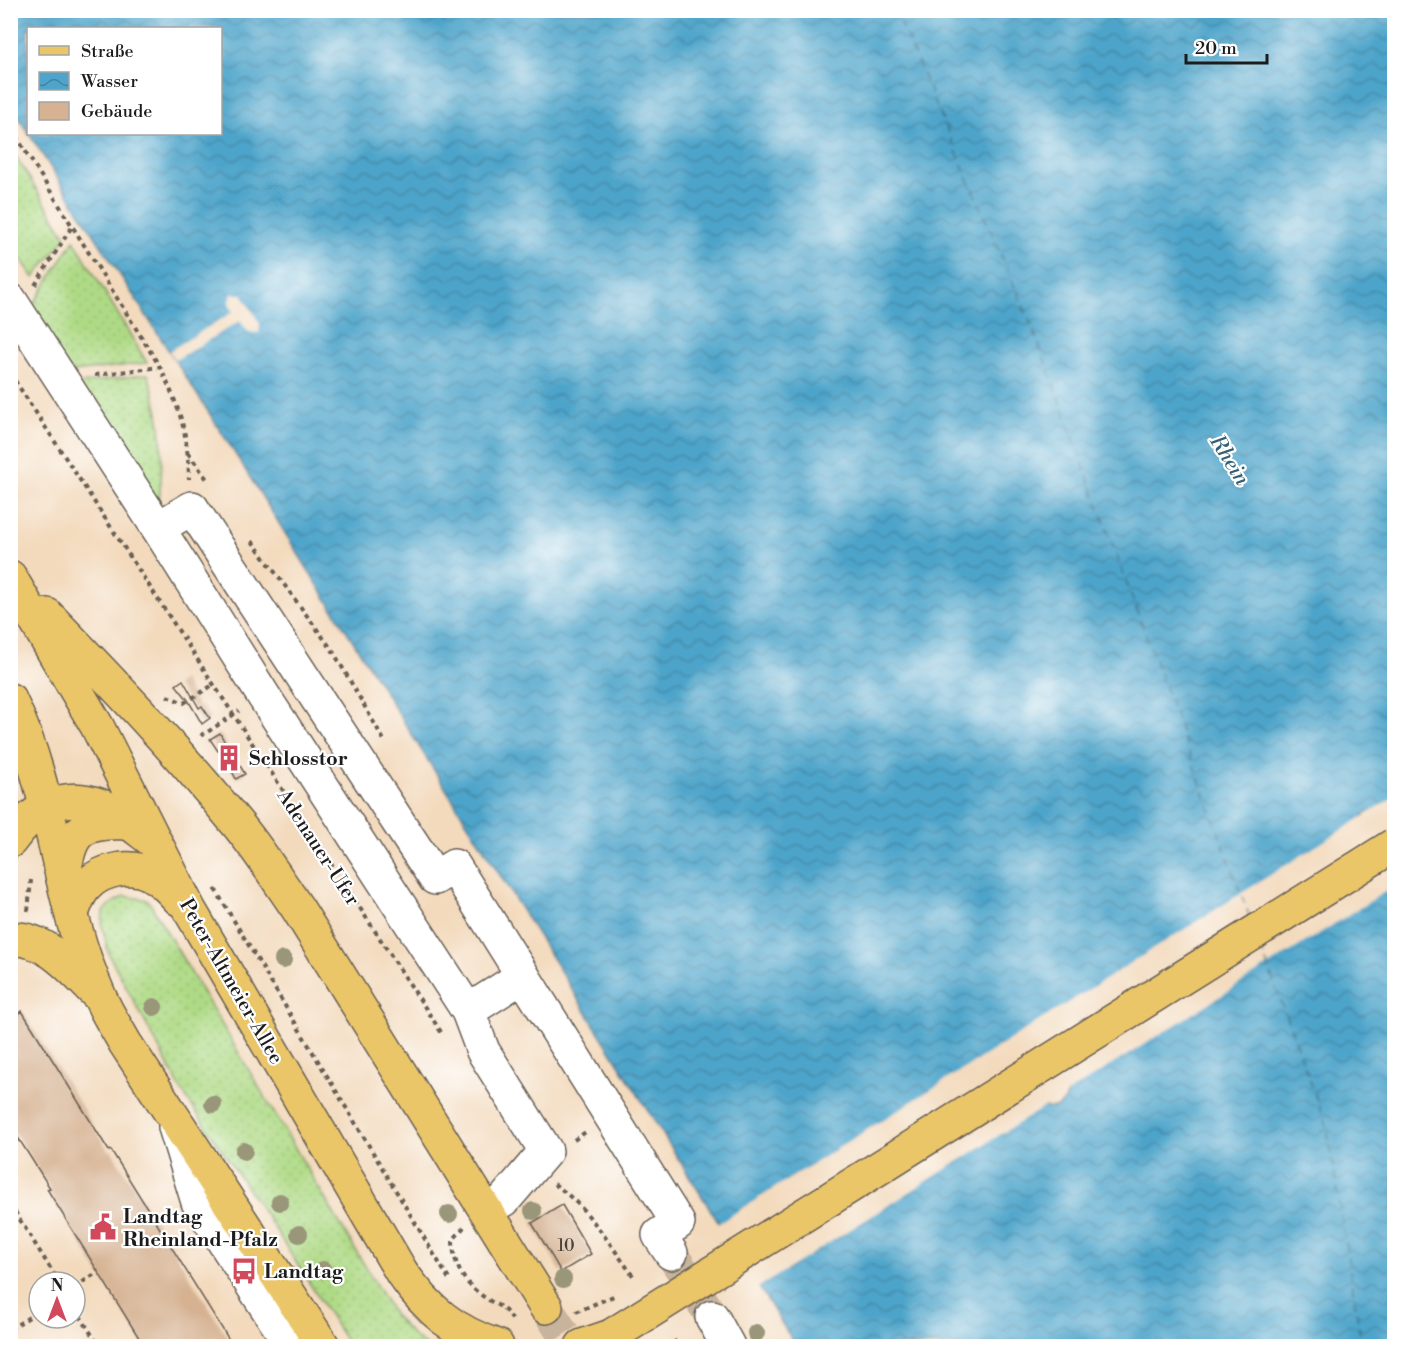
<svg xmlns="http://www.w3.org/2000/svg" width="1405" height="1357" viewBox="0 0 1405 1357" font-family="'Libre Bodoni',serif">
  <style>
    .grass { fill: url(#grass-dots); stroke: #667b50; stroke-width: 1.5 }
    .water { fill: url(#water-waves); stroke: #356073; stroke-width: 1.5; fill-rule: evenodd }
    .pier { fill: #f3dabd }
    .lines { fill: none; stroke-linecap: round; stroke-linejoin: round }
    .ferry { stroke: #356073; stroke-width: 1.5; stroke-dasharray: 8 6; stroke-linecap: butt }
    .building { fill: #d6b292 }
    .minor-tunnel { stroke: #c8b49d; stroke-width: 33; stroke-dasharray: 33 16; stroke-linecap: butt }
    .major-tunnel { stroke: #c8b49d; stroke-width: 33; stroke-dasharray: 33 16; stroke-linecap: butt }
    .minor-casing { stroke: #675e54; stroke-width: 36 }
    .major-casing { stroke: #675e54; stroke-width: 36 }
    .path { stroke: #675e54; stroke-width: 4; stroke-dasharray: 4.5 4.5; stroke-linecap: butt }
    .minor { stroke: #fff; stroke-width: 33 }
    .major { stroke: #ebc669; stroke-width: 33 }
    .major-bridge-casing { stroke: #675e54; stroke-width: 36; stroke-linecap: butt }
    .major-bridge { stroke: #ebc669; stroke-width: 33 }
    .tree { fill: #999679 }
    .labels { text-anchor: middle; stroke-width: 4.5; stroke-linejoin: round; paint-order: stroke }
    .number-label { font-size: 16px; fill: #4a423a }
    .poi-label { font-size: 20px; font-weight: bold; fill: #1c1c1c; stroke: #fff; text-anchor: start }
    .street-label { font-size: 20px; fill: #1c1c1c; stroke: #fff }
    .water-label { font-size: 21px; font-style: italic; fill: #356073; stroke: #fff }
  </style>
  <defs>
    <pattern id="grass-dots" width="8" height="8" patternUnits="userSpaceOnUse" patternTransform="scale(1.5)"><rect width="8" height="8" fill="#afda85"/><path d="M2 2h.1M6 6h.1" fill="none" stroke="#96ba72" stroke-width="1.8" stroke-linecap="round"/></pattern>
    <pattern id="water-waves" width="16" height="10" patternUnits="userSpaceOnUse" patternTransform="scale(1.5)"><rect width="16" height="10" fill="#4ea4ca"/><path d="M0 5q4-4 8 0t8 0" fill="none" stroke="#4085a3"/></pattern>
  </defs>
  <rect width="100%" height="100%" fill="#fff"/>
  <filter id="ink" filterUnits="userSpaceOnUse"><feTurbulence type="fractalNoise" baseFrequency=".0167" numOctaves="2"/><feDisplacementMap in="SourceGraphic" scale="12" xChannelSelector="R" yChannelSelector="G"/><feConvolveMatrix kernelMatrix="1 2 1 2 8 2 1 2 1" color-interpolation-filters="sRGB"/></filter>
  <filter id="wash" filterUnits="userSpaceOnUse"><feTurbulence type="fractalNoise" baseFrequency=".008" numOctaves="4" result="noise"/><feDisplacementMap in="SourceGraphic" scale="24" xChannelSelector="R" yChannelSelector="G"/><feGaussianBlur stdDeviation="1.35" result="paint"/><feColorMatrix in="noise" values="0 0 0 0 0 0 0 0 0 0 0 0 0 0 0 0 0 1.4 0 .05"/><feComposite in="paint" operator="in"/></filter>
  <g filter="url(#wash)">
    <rect width="100%" height="100%" fill="#f3dabd"/>
    <g class="grass">
      <polygon points="10,147 66,237 34,278 11,244"/>
      <polygon points="74,240 147,363 66,373 28,313"/>
      <path d="M148,374C164,422 165,465 157,515L71,385Z"/>
      <polygon points="125,896 148,900 394,1315 414,1337 427,1346 349,1346 277,1232 182,1091 109,955 102,925 103,912 112,903"/>
    </g>
    <path class="water" d="M11,11H1394V831L1382,811C1372,809 1363,813 1359,822L1394,879V1346H796L229,444L11,106ZM28,28H220V134H28ZM1026,1035L1030,1037L1067,1093C1066,1105 1055,1111 1044,1107L1007,1049L1010,1043Z"/>
    <g class="pier">
      <polygon points="232,294 242,294 260,324 259,333 249,332 240,321 175,360 169,351 233,312 229,302"/>
      <polygon points="1394,797 1394,834 1379,813 1369,816 1362,823 1394,874 1394,886 1064,1095 1028,1039 1022,1039 1015,1042 1011,1051 1047,1105 756,1289 716,1225"/>
    </g>
    <g class="lines">
      <g class="ferry">
        <polyline points="895,10 1034,331 1250,918"/>
        <polyline points="1261,948 1327,1127 1362,1346"/>
      </g>
    </g>
    <g id="blocks">
      <g class="building">
        <polygon points="183,680 199,708 202,706 210,718 202,724 188,700 176,685"/>
        <polygon points="220,733 237,766 239,764 245,774 236,779 221,750 218,751 210,739"/>
        <polygon points="22,1011 109,1151 111,1150 233,1346 144,1346 47,1189 50,1188 10,1125 10,1018"/>
        <polygon points="562,1205 591,1254 561,1272 532,1223"/>
      </g>
    </g>
  </g>
  <g filter="url(#ink)">
    <use href="#blocks" fill-opacity="0" stroke="#675e54" stroke-width="1.5"/>
    <g class="lines">
      <polyline class="minor-tunnel" points="671,1253 712,1317"/>
      <polyline class="major-tunnel" points="546,1307 571,1346"/>
      <g class="minor-casing">
        <g id="minor">
          <polyline points="10,300 158,528 263,695 468,1011 483,1051 546,1151 504,1200"/>
          <polyline points="158,528 192,508 435,878 454,866 678,1223 659,1235 671,1253"/>
          <polyline points="468,1011 523,976"/>
          <polyline points="175,1127 198,1202 292,1346"/>
          <polyline points="712,1317 728,1346"/>
        </g>
      </g>
      <g class="major-casing">
        <g id="major">
          <path d="M10,577L97,726L189,909L402,1273C429,1311 453,1331 497,1346"/>
          <path d="M47,615C111,681 175,748 234,820C258,848 277,879 298,909L546,1307"/>
          <path d="M10,700C55,793 57,901 99,995C106,1012 116,1027 125,1043L323,1346"/>
          <path d="M10,841C33,809 63,790 102,806C120,814 137,829 153,841"/>
          <path d="M64,878C69,831 80,821 128,823"/>
          <path d="M72,913C76,903 79,892 88,884C104,869 131,864 150,874C162,880 171,890 179,899"/>
          <path d="M10,939C45,936 73,970 95,992"/>
          <polyline points="582,1346 611,1336"/>
        </g>
      </g>
      <g class="path">
        <path d="M16,136L160,367C180,409 188,432 189,479"/>
        <polyline points="10,259 18,271"/>
        <polyline points="35,285 73,225"/>
        <polyline points="10,373 443,1035"/>
        <polyline points="95,375 160,367"/>
        <polyline points="188,453 209,482"/>
        <polyline points="252,541 333,651 385,742"/>
        <polyline points="167,696 184,703 188,700"/>
        <polyline points="192,698 213,685"/>
        <polyline points="201,733 203,735 239,711"/>
        <polyline points="215,889 450,1281"/>
        <polyline points="28,911 31,880"/>
        <polyline points="574,1140 587,1131"/>
        <polyline points="10,1145 20,1140"/>
        <path d="M554,1184C587,1206 610,1245 634,1277"/>
        <polyline points="10,1204 59,1282"/>
        <path d="M464,1227L453,1240C453,1263 462,1281 480,1294C495,1306 503,1304 513,1321"/>
        <polyline points="75,1287 98,1272"/>
        <polyline points="75,1308 99,1346"/>
        <polyline points="576,1312 616,1295"/>
        <polyline points="10,1329 39,1311"/>
        <polyline points="674,1340 678,1346"/>
      </g>
      <use href="#minor" class="minor"/>
      <use href="#major" class="major"/>
      <g class="major-bridge-casing">
        <polyline id="major-bridge" points="611,1336 1394,845"/>
      </g>
      <use href="#major-bridge" class="major-bridge"/>
    </g>
    <g class="tree">
      <circle cx="283" cy="960" r="9"/>
      <circle cx="154" cy="1007" r="9"/>
      <circle cx="213" cy="1104" r="9"/>
      <circle cx="244" cy="1151" r="9"/>
      <circle cx="280" cy="1202" r="9"/>
      <circle cx="533" cy="1211" r="9"/>
      <circle cx="449" cy="1214" r="9"/>
      <circle cx="299" cy="1234" r="9"/>
      <circle cx="323" cy="1270" r="9"/>
      <circle cx="563" cy="1279" r="9"/>
      <circle cx="756" cy="1333" r="9"/>
    </g>
  </g>
  <defs>
    <g id="building-bare" transform="scale(2.07)"><path d="M-4-6H4V6H1V3H-1V6H-4ZM-2.5-4.3h1.7v1.8h-1.7ZM.8-4.3h1.7v1.8H.8ZM-2.5-1h1.7V.8h-1.7ZM.8-1h1.7V.8H.8Z" fill="#d1495b" stroke="#fff" stroke-width="2.5" paint-order="stroke"/></g>
    <g id="civic-bare" transform="scale(2.07)"><path d="M-.6-6.5H3V-4.5H.6V-3L4-1V1h2V6H-6V1h2V-1L-.6-3ZM-1.2 2.5V6h2.4V2.5Z" fill="#d1495b" stroke="#fff" stroke-width="2.5" paint-order="stroke"/></g>
    <g id="bus-bare" transform="scale(2.07)"><path d="M-5-6H5V4H4V6H2V4H-2V6H-4V4H-5ZM-3.5-4V0h7V-4ZM-3.5 1.2v1.5H-2V1.2ZM2 1.2v1.5H3.5V1.2Z" fill="#d1495b" stroke="#fff" stroke-width="2.5" paint-order="stroke"/></g>
  </defs>
  <g fill-rule="evenodd">
    <use href="#building-bare" x="229" y="758"/>
    <use href="#civic-bare" x="103" y="1227"/>
    <use href="#bus-bare" x="244" y="1271"/>
  </g>
  <g class="labels">
    <g class="number-label">
      <text x="566" y="1251">10</text>
    </g>
    <g class="poi-label">
      <text x="249" y="765">Schlosstor</text>
      <text x="123" y="1223">Landtag<tspan x="123" dy="23">Rheinland-Pfalz</tspan></text>
      <text x="264" y="1278">Landtag</text>
    </g>
    <g class="street-label">
      <text transform="translate(319 847) rotate(57)" y="7">Adenauer-Ufer</text>
      <text transform="translate(232 981) rotate(60)" y="7">Peter-Altmeier-Allee</text>
    </g>
    <g class="water-label">
      <text transform="translate(1230 460) rotate(58)" y="7">Rhein</text>
    </g>
  </g>
  <rect width="1405" height="1357" fill="none" stroke="#fff" stroke-width="36"/>
  <rect x="27" y="27" width="195" height="108" fill="#ffffff" stroke="#a4a4a4" stroke-width="1.5"/>
  <rect x="39" y="46" width="30" height="9" fill="#ebc669" stroke="#a4a4a4" stroke-width="1.5"/>
  <text x="81" y="57" font-size="18" fill="#1c1c1c">Straße</text>
  <rect x="39" y="72" width="30" height="18" fill="url(#water-waves)" stroke="#a4a4a4" stroke-width="1.5"/>
  <text x="81" y="87" font-size="18" fill="#1c1c1c">Wasser</text>
  <rect x="39" y="102" width="30" height="18" fill="#d6b292" stroke="#a4a4a4" stroke-width="1.5"/>
  <text x="81" y="117" font-size="18" fill="#1c1c1c">Gebäude</text>
  <g transform="translate(57 1300)"><circle r="28" fill="#ffffff" stroke="#a4a4a4" stroke-width="1.5"/>
  <path d="M0-4.5L10 22L0 15L-10 22Z" fill="#d1495b"/>
  <text y="-9" font-size="16" font-weight="bold" text-anchor="middle" fill="#1c1c1c">N</text>
  </g>
  <path d="M1186 54v9h81v-9" fill="none" stroke="#1c1c1c" stroke-width="3"/>
  <text x="1195" y="54" font-size="18" fill="#1c1c1c" stroke="#ffffff" stroke-width="4.5" paint-order="stroke">20 m</text>
</svg>
